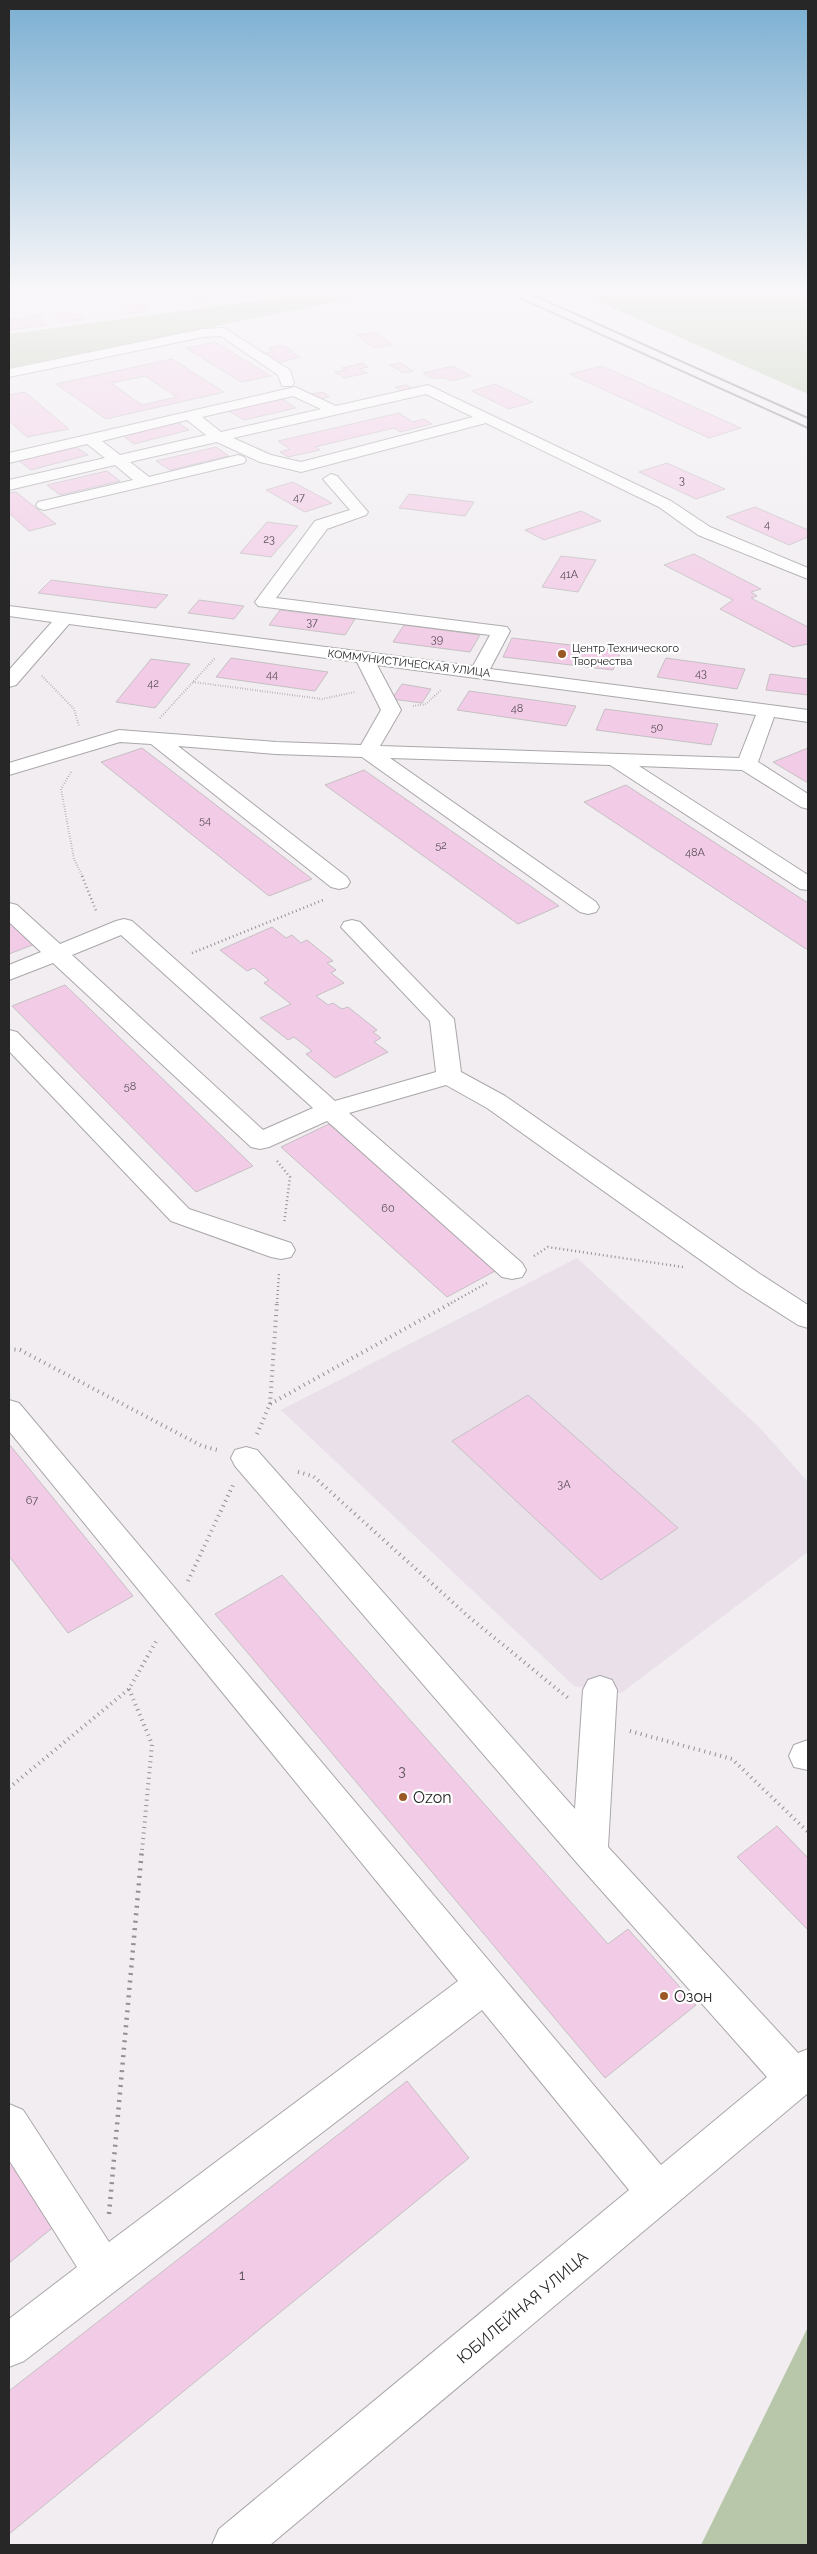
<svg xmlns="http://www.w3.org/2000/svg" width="817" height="2554" viewBox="0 0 817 2554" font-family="Raleway,sans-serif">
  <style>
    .built { fill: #e9e0ea }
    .green { fill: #b8c7a9 }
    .building { fill: #f2cce6; stroke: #c5c0c3; fill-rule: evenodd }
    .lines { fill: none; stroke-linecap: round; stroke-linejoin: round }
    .minor-casing { stroke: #aaa7aa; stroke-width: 2 }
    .path-far3 { stroke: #939093; stroke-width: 2; stroke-dasharray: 0.5 2; stroke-linecap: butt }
    .path-far2 { stroke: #939093; stroke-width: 2.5; stroke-dasharray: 1 3; stroke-linecap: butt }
    .path-far1 { stroke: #939093; stroke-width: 4; stroke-dasharray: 1 4.5; stroke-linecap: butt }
    .path { stroke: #939093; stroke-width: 4.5; stroke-dasharray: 2 5.5; stroke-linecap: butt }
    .minor { fill: #fff; fill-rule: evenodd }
    .rail { stroke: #858285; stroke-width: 2 }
    .poi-dot { fill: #9a5825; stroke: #fff; stroke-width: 2 }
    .labels { text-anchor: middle; stroke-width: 4.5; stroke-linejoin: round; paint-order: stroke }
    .number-label { font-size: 11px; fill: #5a5058 }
    .far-poi-label { font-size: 11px; fill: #282728; stroke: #fff; text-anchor: start }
    .far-street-label { font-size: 11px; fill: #282728; stroke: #fff }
    .near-number-label { font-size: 14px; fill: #5a5058 }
    .near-poi-label { font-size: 16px; fill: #282728; stroke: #fff; text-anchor: start }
    .near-street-label { font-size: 16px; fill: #282728; stroke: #fff }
  </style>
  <rect width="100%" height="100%" fill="#f1edf1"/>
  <polygon class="built" points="577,1258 760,1428 808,1482 808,1552 621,1693 574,1686 281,1410"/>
  <g class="green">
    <polygon points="346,289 352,289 363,296 9,368 9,334"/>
    <polygon points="568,289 808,289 808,394 597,301"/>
    <polygon points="808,2327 808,2545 701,2545"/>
  </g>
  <g class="building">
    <polygon points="234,289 264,289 269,292 251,295 247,292 240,293"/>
    <polygon points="205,293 213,300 197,303 188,295"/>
    <polygon points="141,305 147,311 131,314 125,307"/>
    <polygon points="71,312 73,315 80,314 85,320 62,323 55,314"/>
    <polygon points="38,315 48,325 9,330 9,320"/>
    <polygon points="376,332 392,345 374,348 357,335"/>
    <polygon points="215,342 271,376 241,382 186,348"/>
    <polygon points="284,345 300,357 277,363 265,353 274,352 268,348"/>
    <path d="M172,359L224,392L106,419L56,384ZM145,376L177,397L142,405L111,383Z"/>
    <polygon points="363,363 368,367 359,369 367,373 344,378 335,372 346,370 342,368"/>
    <polygon points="400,363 413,371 404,373 390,365"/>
    <polygon points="453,366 471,376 451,381 445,378 431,378 423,373"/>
    <polygon points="602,366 741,428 709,438 570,374"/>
    <polygon points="495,384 533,402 509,409 472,391"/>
    <polygon points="406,385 415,390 404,393 395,387"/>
    <polygon points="25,392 69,429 27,437 9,421 9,395"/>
    <polygon points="323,392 329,397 313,400 307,395"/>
    <polygon points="281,398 296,408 244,420 229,411"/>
    <polygon points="399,413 413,422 424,419 432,424 400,432 394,428 315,447 320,450 288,457 280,452 290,449 278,441"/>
    <polygon points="177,422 189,430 134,444 122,435"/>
    <polygon points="74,446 88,455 31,470 18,460"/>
    <polygon points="216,447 229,456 170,470 156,461"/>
    <polygon points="667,463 725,489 696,499 639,472"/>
    <polygon points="107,471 120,481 60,495 47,485"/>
    <polygon points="293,482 332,503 305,512 266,490"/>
    <polygon points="16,492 56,524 29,531 9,513 9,493"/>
    <polygon points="409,494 474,502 465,516 399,508"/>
    <polygon points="755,507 808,530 808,537 789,545 726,517"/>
    <polygon points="581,511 601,521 544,540 525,530"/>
    <polygon points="267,522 298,526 271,557 240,553"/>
    <polygon points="694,554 761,589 751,592 757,596 751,598 808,627 808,644 793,647 720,609 733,600 664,565"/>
    <polygon points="561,556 596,560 578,592 542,587"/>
    <polygon points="51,580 168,595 156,608 38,593"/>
    <polygon points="199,600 244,606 234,619 188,613"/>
    <polygon points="280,610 355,619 345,635 269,625"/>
    <polygon points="404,625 480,635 470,652 393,642"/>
    <polygon points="512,638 621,651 613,670 503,657"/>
    <polygon points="231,658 328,672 315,691 216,677"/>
    <polygon points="666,658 745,669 737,689 657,677"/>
    <polygon points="151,659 190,664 155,708 116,702"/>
    <polygon points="770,674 808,679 808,695 766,690"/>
    <polygon points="402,684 431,689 422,703 392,699"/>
    <polygon points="469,691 576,706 566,726 457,710"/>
    <polygon points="605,709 718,724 711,745 596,730"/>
    <polygon points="142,748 312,879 269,896 101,762"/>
    <polygon points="808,748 808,783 773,762"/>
    <polygon points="364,770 559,906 518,924 325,785"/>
    <polygon points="626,785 808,903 808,948 806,949 584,802"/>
    <polygon points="9,920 35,944 9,954"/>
    <polygon points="272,927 286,938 292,935 301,943 307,940 333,961 327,963 336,970 331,973 344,983 316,996 328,1005 333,1003 342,1009 348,1007 377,1030 373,1032 381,1038 374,1042 388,1052 335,1078 306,1054 312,1051 294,1037 288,1040 260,1018 291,1004 264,983 269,980 254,968 247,971 220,950"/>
    <polygon points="65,985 253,1166 196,1192 12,1006"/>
    <polygon points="329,1124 497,1270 447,1297 281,1147"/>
    <polygon points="528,1395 678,1528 601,1580 452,1441"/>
    <polygon points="9,1444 133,1596 68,1633 9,1556"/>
    <polygon points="282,1575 608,1944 628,1929 696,2005 605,2078 215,1614"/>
    <polygon points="777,1826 808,1858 808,1930 737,1857"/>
    <polygon points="407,2081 469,2158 9,2534 9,2391"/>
    <polygon points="9,2155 56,2225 9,2263"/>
  </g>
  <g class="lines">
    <g class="minor-casing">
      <g id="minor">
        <polygon points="224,328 290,370 294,383 292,386 282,386 278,375 221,336 203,337 9,377 9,369 203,329"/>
        <path d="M428,385L671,501L710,527L808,568V579L698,535L659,507L486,423L301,472L260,462L217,442L130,462L149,477L238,455L244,457L246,460L244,463L44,510L38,508L36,505L38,502L133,480L115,465L9,490V480L105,458L87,444L9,463V453L295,387L336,406ZM426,394L473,417L301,462L271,455L233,438ZM293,396L321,409L221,432L202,417ZM187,420L206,435L120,455L102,441Z"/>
        <path d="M331,474L337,476L368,512L366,515L327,529L276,598L507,627L510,631L490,669L808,710V722L774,717L758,762L808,794V809L801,807L742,770L639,766L808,875V890L800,889L610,765L390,758L596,902L599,907L596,912L588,914L580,912L362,757L276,754L178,746L347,877L350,882L347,887L339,889L331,887L151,744L120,742L9,775V763L119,730L276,742L361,745L381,710L357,662L69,624L16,685L9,687V670L52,622L9,616V606L473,666L490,635L258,606L255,602L315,521L350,510L323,479ZM377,665L756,715L739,758L380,746L401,710Z"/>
        <path d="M9,903L17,905L60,944L116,921L124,919L132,921L335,1101L436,1072L430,1021L341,927L344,922L352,920L360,922L454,1019L461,1072L505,1096L760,1274L808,1305V1328L798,1325L740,1288L487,1108L446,1085L349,1113L522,1263L526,1270L522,1277L512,1279L502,1277L327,1121L269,1147L260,1149L251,1147L53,963L9,980V965L41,952L9,922ZM121,935L313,1108L263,1130L72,955Z"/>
        <polygon points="9,1030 17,1032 189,1209 291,1243 295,1250 291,1257 281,1259 271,1257 171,1221 9,1051"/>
        <polygon points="9,1400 19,1403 661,2165 767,2077 577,1863 235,1466 231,1458 235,1450 246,1447 257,1450 575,1809 583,1690 588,1680 600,1676 612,1680 617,1690 608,1847 798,2053 808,2049 808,2093 270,2545 212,2545 219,2529 629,2190 482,2010 24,2361 9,2367 9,2319 77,2267 9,2160 9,2104 23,2110 109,2242 458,1981 9,1431"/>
        <polygon points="808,1740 808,1770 794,1767 789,1756 794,1745"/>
      </g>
    </g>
    <g class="path-far3">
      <polyline points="42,676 74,709 79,726"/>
      <polyline points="193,682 322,699 355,692"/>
      <polyline points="413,706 426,704 441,690"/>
      <polyline points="160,718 215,658"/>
      <polyline points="71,772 61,789 74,859 83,877"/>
    </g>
    <g class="path-far2">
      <polyline points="82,876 97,913"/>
      <polyline points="192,953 323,900"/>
      <polyline points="277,1161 290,1177 284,1224"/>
      <polyline points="534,1256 548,1247 683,1267"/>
      <polyline points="277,1303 279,1273"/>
      <polyline points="451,1303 487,1283"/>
    </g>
    <g class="path-far1">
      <polyline points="9,1349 20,1350 202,1446 218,1450"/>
      <polyline points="270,1404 277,1302"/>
      <polyline points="257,1434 270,1404 453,1302"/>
      <polyline points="298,1472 313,1476 469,1617 568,1698"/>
      <polyline points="188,1581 233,1485"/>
      <polyline points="129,1689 152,1744 142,1851"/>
      <polyline points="630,1731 732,1759 808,1832"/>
      <polyline points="9,1788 129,1689 158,1638"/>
    </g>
    <polyline class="path" points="109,2214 142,1849"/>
    <use href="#minor" class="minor"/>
    <g class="rail">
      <polyline points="500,289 808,428"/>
      <polyline points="520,289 808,418"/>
    </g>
  </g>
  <linearGradient id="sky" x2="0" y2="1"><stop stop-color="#7bafd2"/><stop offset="0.45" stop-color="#f9f7f9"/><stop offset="1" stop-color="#f9f7f9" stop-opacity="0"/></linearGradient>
  <rect width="817" height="646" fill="url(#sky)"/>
  <g class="poi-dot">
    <circle cx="562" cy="654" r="5"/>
    <circle cx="403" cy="1797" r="5"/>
    <circle cx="664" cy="1996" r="5"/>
  </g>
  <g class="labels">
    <g class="number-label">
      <text x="682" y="484">3</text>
      <text x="299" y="501">47</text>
      <text x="767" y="528">4</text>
      <text x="269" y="543">23</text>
      <text x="569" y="578">41А</text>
      <text x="312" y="626">37</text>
      <text x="437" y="643">39</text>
      <text x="701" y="677">43</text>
      <text x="272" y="678">44</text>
      <text x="153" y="687">42</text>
      <text x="517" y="712">48</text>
      <text x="657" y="731">50</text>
      <text x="205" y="824">54</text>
      <text x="441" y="849">52</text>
      <text x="695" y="856">48А</text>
      <text x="130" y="1090">58</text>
      <text x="388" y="1212">60</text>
      <text x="564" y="1488">3А</text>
      <text x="32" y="1504">67</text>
    </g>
    <g class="far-poi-label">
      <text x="572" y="652">Центр Технического<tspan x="572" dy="13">Творчества</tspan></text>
    </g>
    <g class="far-street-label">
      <text transform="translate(409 663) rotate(7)" y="4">КОММУНИСТИЧЕСКАЯ УЛИЦА</text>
    </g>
    <g class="near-number-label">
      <text x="402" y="1776">3</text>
      <text x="242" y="2280">1</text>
    </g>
    <g class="near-poi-label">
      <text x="413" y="1803">Ozon</text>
      <text x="674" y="2002">Озон</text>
    </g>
    <g class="near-street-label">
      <text transform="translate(522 2307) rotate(-40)" y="6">ЮБИЛЕЙНАЯ УЛИЦА</text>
    </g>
  </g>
  <rect width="817" height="2554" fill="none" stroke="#282728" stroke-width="20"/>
</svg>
